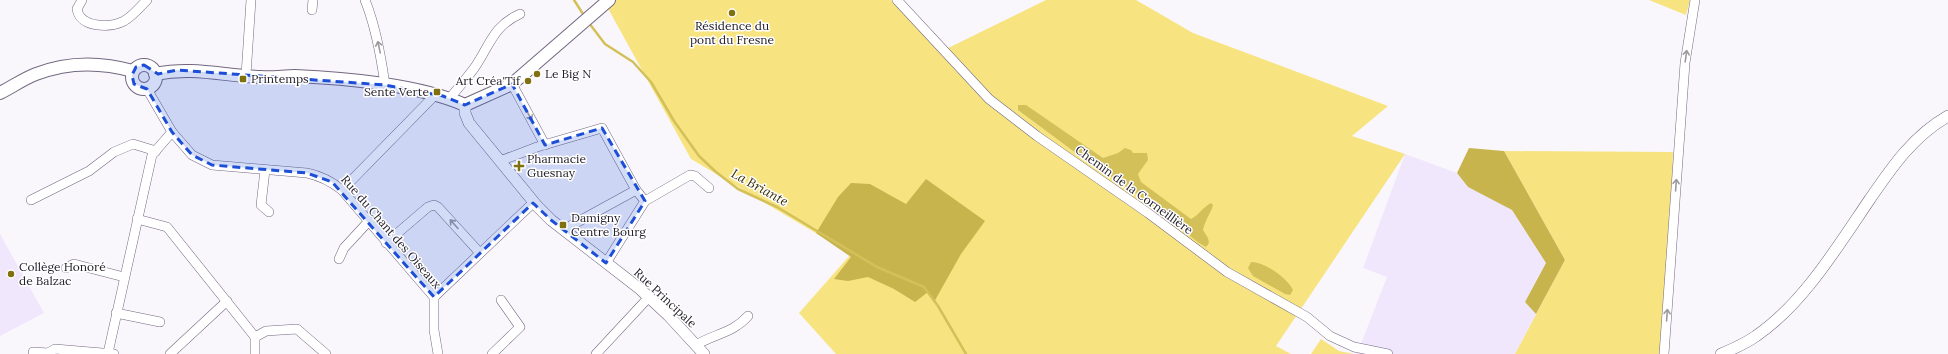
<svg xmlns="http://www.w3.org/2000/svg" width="1948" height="354" viewBox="0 0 1948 354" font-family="Lora,serif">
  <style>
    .built { fill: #f1e7fc }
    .green { fill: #f7e481 }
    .forest { fill: #c8b44c }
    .water { fill: #d4c059 }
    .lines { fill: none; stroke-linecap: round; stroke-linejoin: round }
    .stream { stroke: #d4c059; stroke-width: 2.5 }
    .minor-casing { stroke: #736880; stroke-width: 10 }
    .tertiary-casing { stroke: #736880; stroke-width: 12 }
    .secondary-casing { stroke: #736880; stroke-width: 14 }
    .minor { stroke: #fff; stroke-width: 9 }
    .tertiary { stroke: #fff; stroke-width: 11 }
    .secondary { stroke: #fff; stroke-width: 12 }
    .oneway { stroke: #9d9ba0 }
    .marked { fill: #1d4ed8; fill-opacity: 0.2; stroke: #1d4ed8; stroke-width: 3; stroke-dasharray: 8 5; stroke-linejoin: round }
    .poi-dot { fill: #80700f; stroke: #fff; stroke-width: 1.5 }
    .labels { text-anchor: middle; stroke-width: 3; stroke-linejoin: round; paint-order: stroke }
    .poi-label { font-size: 12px; fill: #25212b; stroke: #fff; text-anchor: start }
    .street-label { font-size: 12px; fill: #25212b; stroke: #fff }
    .water-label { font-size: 13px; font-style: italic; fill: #352d00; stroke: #fff }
  </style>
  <rect width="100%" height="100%" fill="#f9f7fc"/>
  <g class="built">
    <polygon points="1405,154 1457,173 1468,187 1512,210 1546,263 1525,302 1536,314 1515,354 1357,354 1387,277 1363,268"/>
    <polygon points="0,234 44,313 0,336"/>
  </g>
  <g class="green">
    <polygon points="610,0 891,0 942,51 1046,0 1136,0 1193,33 1388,106 1352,136 1405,154 1276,346 1291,354 836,354 799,313 851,254 691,159 605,3"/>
    <polygon points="1649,0 1690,0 1686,15"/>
    <polygon points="1504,151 1673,152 1669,354 1515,354 1565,260"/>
    <polygon points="1321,339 1339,351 1354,354 1311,354"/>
  </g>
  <g class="forest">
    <polygon points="1469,148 1504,151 1565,260 1536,314 1525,302 1546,263 1512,210 1468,187 1457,173"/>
    <polygon points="926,179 985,221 961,254 934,302 928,292 915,302 894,289 868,277 848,281 834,279 851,257 816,233 838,197 851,183 870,184 906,204"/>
  </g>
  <g class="water">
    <path d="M1018,105H1026L1103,158L1118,153L1125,148L1131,150L1133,153H1147L1148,160L1138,174L1141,182L1191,219C1199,215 1203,207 1211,203L1213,205C1211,213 1205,220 1203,230L1208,238L1209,243L1206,247L1199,243L1144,199L1084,159L1018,110Z"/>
    <path d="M1251,262C1265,262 1287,278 1293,290L1290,295L1285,294L1253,276L1248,268Z"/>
  </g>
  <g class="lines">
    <g class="stream">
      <polyline points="574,0 585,17"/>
      <polyline points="589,23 605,44 633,62 651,82 674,121 699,156 716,172 738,189 777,207 877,267 924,287 938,306 966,354"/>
    </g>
    <g class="minor-casing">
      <g id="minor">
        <path d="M82,0L77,9C80,28 110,28 124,21C133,16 140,7 147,0"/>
        <path d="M365,0C376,27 381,56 385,85"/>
        <polyline points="897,0 989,99 1037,136 1148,213 1227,272 1307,317 1330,336 1354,347 1388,354"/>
        <polyline points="312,10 313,0"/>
        <polyline points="246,75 251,0"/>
        <polyline points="512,84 545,145"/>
        <path d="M147,89L172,132L192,155L212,165L307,173C321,176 331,181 342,190L434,297V330L438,354"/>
        <path d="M450,98C458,88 467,78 475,67C490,45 493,26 520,14"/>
        <polyline points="500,161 537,147 602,128 636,190 645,201 606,263"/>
        <polyline points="265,170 261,205 269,212"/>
        <polyline points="342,190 435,95"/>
        <polyline points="31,200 89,171 114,152 133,144 156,151"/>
        <polyline points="645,201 690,175 695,176 709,188"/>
        <polyline points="137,219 167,227 255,337 266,331 297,329 326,354"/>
        <polyline points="563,230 636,190"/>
        <polyline points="386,243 428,207 434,205 438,207 480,253"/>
        <polyline points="339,259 344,248 368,222"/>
        <polyline points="66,268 74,264 124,277"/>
        <polyline points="434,297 534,202"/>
        <polyline points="116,313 160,322"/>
        <path d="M696,345C714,334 733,333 748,316"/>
        <polyline points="33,352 48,353 55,349 114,354"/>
        <polyline points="108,353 152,155 172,132"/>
        <polyline points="170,354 227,301"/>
        <polyline points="255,354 255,337"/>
        <polyline points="492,354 520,327 501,300"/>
        <polyline points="596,354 649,297"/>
        <polyline points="1664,354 1685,63 1695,0"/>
      </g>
    </g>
    <g class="tertiary-casing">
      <g id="tertiary">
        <polyline points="465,105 465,113 469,123 537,206 551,220 640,289 668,315 704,354"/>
        <path d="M1721,354C1733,349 1745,344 1756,336C1803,304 1838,246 1870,199C1892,167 1913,136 1948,116"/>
      </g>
    </g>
    <g class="secondary-casing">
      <g id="secondary">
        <circle cx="144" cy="77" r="12"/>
        <path d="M155,74C194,66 224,76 261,77C272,78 284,76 295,76C345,78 420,85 465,105L512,84L609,0"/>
        <path d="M0,93C12,87 23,79 36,74C67,62 101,62 133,71"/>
      </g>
    </g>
    <use href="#minor" class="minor"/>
    <use href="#tertiary" class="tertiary"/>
    <use href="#secondary" class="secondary"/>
  </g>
  <defs><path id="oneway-shaft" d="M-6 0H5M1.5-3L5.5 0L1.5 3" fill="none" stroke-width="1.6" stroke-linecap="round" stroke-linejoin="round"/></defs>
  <g class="oneway">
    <use href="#oneway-shaft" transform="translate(379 47) rotate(-102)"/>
    <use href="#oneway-shaft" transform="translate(1686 56) rotate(-82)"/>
    <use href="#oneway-shaft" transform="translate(529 115) rotate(62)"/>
    <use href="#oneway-shaft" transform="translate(1676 185) rotate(-86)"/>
    <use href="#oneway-shaft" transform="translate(454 224) rotate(-132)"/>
    <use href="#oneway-shaft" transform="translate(1667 315) rotate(-86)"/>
  </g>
  <path class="marked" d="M144,65L158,74L177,70L385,85L443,96L465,105L512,84L545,145L602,128L645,201L606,263L551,220L533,203L434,297L332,182L307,173L212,165L192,155L172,132L147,89L134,84L132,75L136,67Z"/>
  <g class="poi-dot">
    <circle cx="732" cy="13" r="4"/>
    <circle cx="537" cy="74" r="4"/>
    <rect x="239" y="75" width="8" height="8" rx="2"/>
    <circle cx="528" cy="81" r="4"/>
    <rect x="433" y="88" width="8" height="8" rx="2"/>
    <path d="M517 160h4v4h4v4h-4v4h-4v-4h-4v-4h4z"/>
    <rect x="559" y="221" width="8" height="8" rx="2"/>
    <circle cx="11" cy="274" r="4"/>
  </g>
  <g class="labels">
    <g class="poi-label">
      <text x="732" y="30" text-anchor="middle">Résidence du<tspan x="732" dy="14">pont du Fresne</tspan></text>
      <text x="545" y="78">Le Big N</text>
      <text x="251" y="83">Printemps</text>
      <text x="520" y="85" text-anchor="end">Art Créa'Tif</text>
      <text x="429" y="96" text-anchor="end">Sente Verte</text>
      <text x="527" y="163">Pharmacie<tspan x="527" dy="14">Guesnay</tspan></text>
      <text x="571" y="222">Damigny<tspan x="571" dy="14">Centre Bourg</tspan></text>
      <text x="19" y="271">Collège Honoré<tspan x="19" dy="14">de Balzac</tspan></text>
    </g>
    <g class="street-label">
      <text transform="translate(1134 190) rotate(36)" y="4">Chemin de la Corneillière</text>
      <text transform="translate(391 232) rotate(49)" y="4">Rue du Chant des Oiseaux</text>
      <text transform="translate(665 298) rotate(43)" y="4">Rue Principale</text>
    </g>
    <g class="water-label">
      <text transform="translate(760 187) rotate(29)" y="5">La Briante</text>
    </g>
  </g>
</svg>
